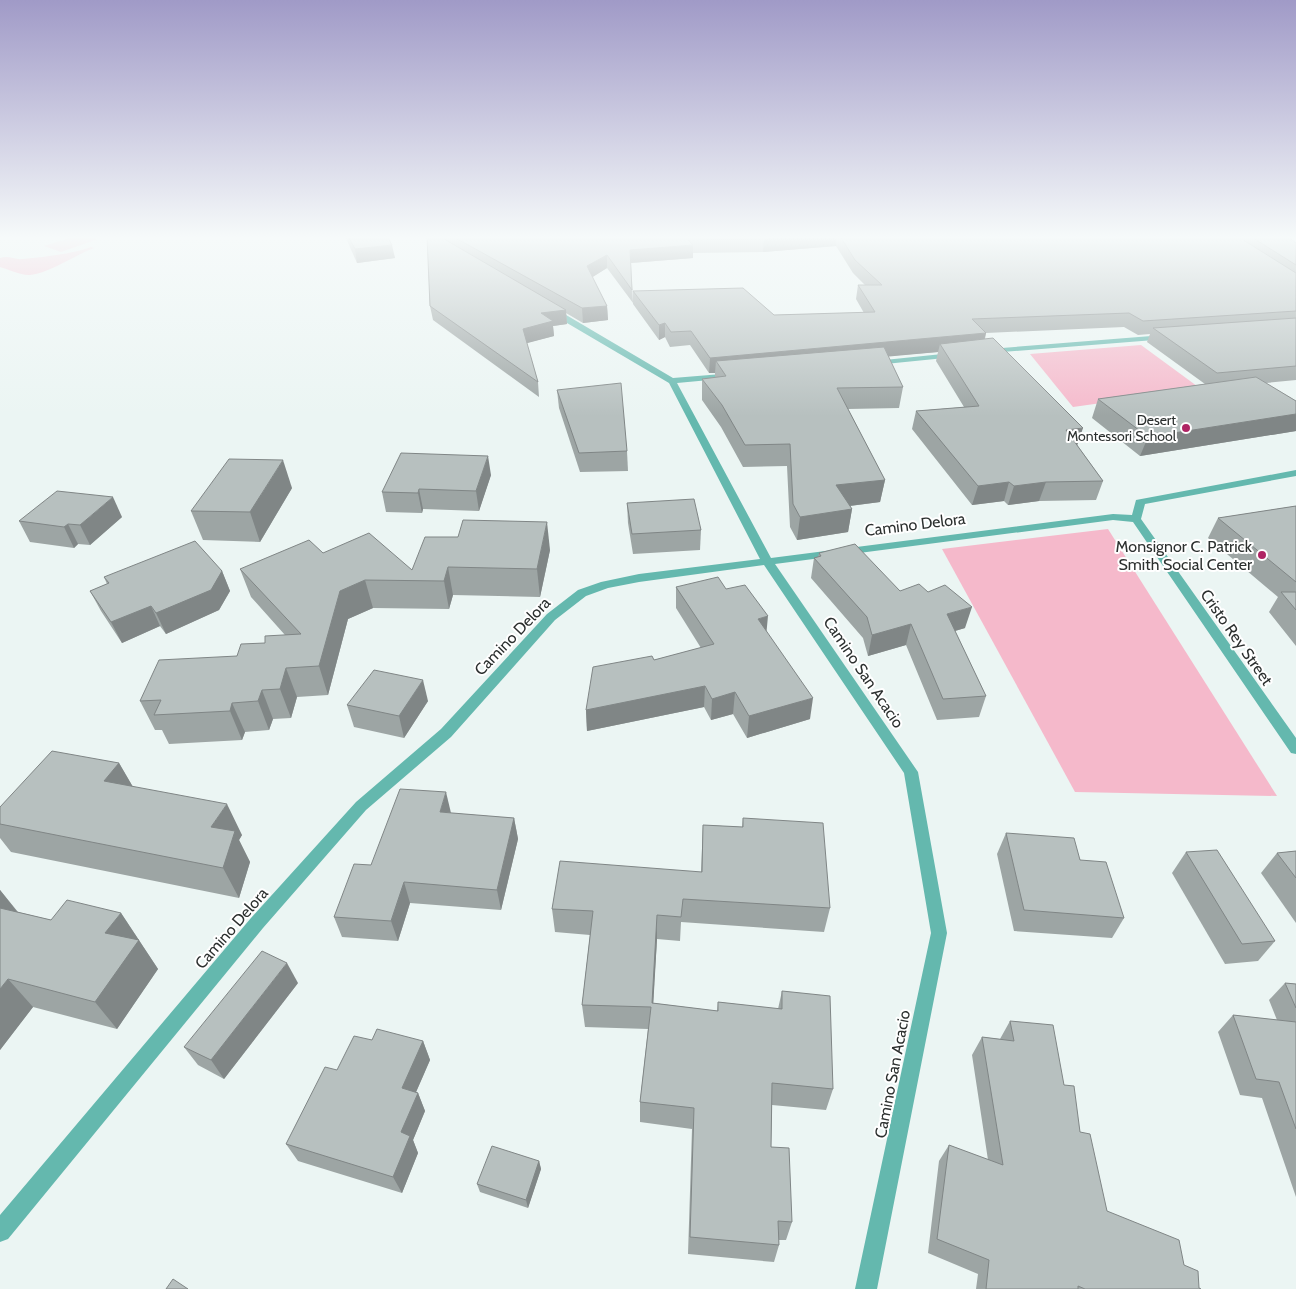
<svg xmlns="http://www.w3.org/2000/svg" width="1296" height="1289" viewBox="0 0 1296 1289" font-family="Cabin,sans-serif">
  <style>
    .green { fill: #f5b9cb }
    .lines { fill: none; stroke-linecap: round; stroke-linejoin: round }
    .street { fill: #64b8ae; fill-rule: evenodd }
    .wall { fill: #9da5a4 }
    .shaded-wall { fill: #808686 }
    .building { fill: #b7c0bf; stroke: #808686 }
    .poi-dot { fill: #af2464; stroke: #fff; stroke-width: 2 }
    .labels { text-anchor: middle; stroke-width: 4; stroke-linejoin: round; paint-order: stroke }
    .far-poi-label { font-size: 14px; fill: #2c302f; stroke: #fff; text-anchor: end }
    .street-label { font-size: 16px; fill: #2c302f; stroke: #fff }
    .poi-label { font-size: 16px; fill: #2c302f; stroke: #fff; text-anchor: end }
  </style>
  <rect width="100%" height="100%" fill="#ebf5f3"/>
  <g class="green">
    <polygon points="76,236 98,239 61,252 44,246"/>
    <path d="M91,247L94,248C75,255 50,273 30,275C22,276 8,269 0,267V258C9,255 14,260 23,259C44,257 72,254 91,247Z"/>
    <polygon points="1141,345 1201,389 1073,407 1030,354"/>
    <polygon points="1108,529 1277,796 1075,792 942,549"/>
  </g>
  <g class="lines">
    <g class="street">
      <polygon points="550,309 556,309 673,378 734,373 735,375 731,378 677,383 771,558 1113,514 1132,515 1136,500 1296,470 1296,476 1145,504 1141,519 1296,738 1296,754 1291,753 1133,522 1113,520 775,564 918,772 947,933 877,1289 855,1289 931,933 904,773 764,565 639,582 608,588 586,596 555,620 451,737 366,810 263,928 8,1239 0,1242 0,1215 251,918 356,802 441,729 547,614 578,590 601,582 639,574 760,559 669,383 550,313"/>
      <polygon points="1164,335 1168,337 1167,339 989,353 985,351 989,349"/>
      <polygon points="952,353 956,355 955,357 875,365 871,363 875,361"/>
    </g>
  </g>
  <g class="wall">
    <polygon points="345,236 387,236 395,258 357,263"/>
    <polygon points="427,236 1287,236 1296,243 1296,380 1266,383 1296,401 1296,431 1140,456 1092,418 1098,399 1205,384 1147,342 1150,334 1138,335 1124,327 986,333 985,339 1077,445 1103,481 1096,500 1039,501 1008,505 1004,501 972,505 912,429 916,411 964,407 936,361 938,352 888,356 903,387 899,408 848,409 885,480 880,502 850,506 852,509 848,532 797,540 790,527 787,466 743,467 721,427 702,400 702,379 715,377 715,373 709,373 690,345 670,347 665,337 659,340 633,304 633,291 774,315 864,313 856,299 858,285 865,285 853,273 836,246 763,252 693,253 693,258 631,263 633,303 607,268 592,277 607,306 608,320 583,323 566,313 567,324 553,326 554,336 526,343 538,382 539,397 433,320 430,306"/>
    <polygon points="557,390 627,451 628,471 580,472 559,408"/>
    <polygon points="491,475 479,511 423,509 422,513 386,512 382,492"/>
    <polygon points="292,488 260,542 203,540 191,511"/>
    <polygon points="627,503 701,530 700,550 633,554 628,523"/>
    <polygon points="1296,506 1296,646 1269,612 1278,597 1208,538 1218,518"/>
    <polygon points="122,517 90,545 78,544 74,548 30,542 19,521"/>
    <polygon points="550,550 540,597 453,595 449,609 373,608 348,619 328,695 297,697 291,718 273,719 269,730 245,732 242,740 169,744 162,730 155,730 140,701 237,656 285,635 251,597 240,569 323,553 412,570"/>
    <polygon points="819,553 900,591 965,628 955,631 986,696 979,717 937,720 906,645 868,656 863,638 811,578 814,558 818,557"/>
    <polygon points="222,571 230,591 219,610 166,634 160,626 122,643 101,611 90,591 107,584 104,577"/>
    <polygon points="676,587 726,589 766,632 810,719 747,738 733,714 711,720 704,707 587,731 586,710 654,660 701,648 676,608"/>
    <polygon points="428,701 404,738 354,727 347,705"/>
    <polygon points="119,763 133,787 242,835 239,840 250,862 239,898 11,852 0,838 0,807"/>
    <polygon points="451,813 514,818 518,839 501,910 410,903 398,941 342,937 334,917 371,865"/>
    <polygon points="743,818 830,908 824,932 681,922 680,941 657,939 653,1003 717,1011 718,1002 778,1009 782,991 833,1089 826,1110 772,1105 771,1147 792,1222 786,1240 779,1240 779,1245 774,1262 688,1254 692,1129 640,1122 640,1102 648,1029 585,1027 582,1005 590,935 555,932 552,909 701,872 703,825 742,827"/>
    <polygon points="1006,833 1080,860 1124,918 1112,938 1014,931 997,854"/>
    <polygon points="1296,851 1296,923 1261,873 1277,853"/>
    <polygon points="1186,852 1275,941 1258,961 1225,964 1172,873"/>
    <polygon points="0,890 18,912 51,920 121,913 158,969 117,1029 33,1007 0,1050"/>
    <polygon points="298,983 224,1079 198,1065 184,1047"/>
    <polygon points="1285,983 1296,984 1296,1197 1262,1098 1240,1095 1218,1032 1233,1015 1277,1020 1269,1000"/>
    <polygon points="1010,1021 1064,1085 1107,1211 1184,1265 1199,1288 1201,1289 976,1289 978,1274 928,1253 939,1161 949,1145 988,1160 972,1055 982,1037 1000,1039"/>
    <polygon points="372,1040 423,1041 430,1060 416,1092 418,1093 425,1111 413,1140 418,1153 402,1193 298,1161 286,1144 337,1070"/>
    <polygon points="539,1161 541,1169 528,1208 480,1192 477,1184"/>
  </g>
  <g class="shaded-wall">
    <polygon points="800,236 837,236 836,246 763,252 764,239"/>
    <polygon points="392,245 395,258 357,263 355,249"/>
    <polygon points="693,245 693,258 630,263 630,250"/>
    <polygon points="607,255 607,268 588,280 587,266"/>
    <polygon points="607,306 608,320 583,323 582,308"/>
    <polygon points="566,310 567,324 553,326 554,336 524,344 523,329 541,313"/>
    <polygon points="665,323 665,337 659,340 659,325"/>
    <polygon points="986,333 982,348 940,344 938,352 723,372 716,361 715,373 709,373 710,358"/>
    <polygon points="1296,414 1296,431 1140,456 1148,437"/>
    <polygon points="1083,428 1077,446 1066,430"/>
    <polygon points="488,456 491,475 479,511 476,491"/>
    <polygon points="283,460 292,488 260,542 250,512"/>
    <polygon points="885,480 880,502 833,508 836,485"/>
    <polygon points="1009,482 1004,501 972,505 978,486"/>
    <polygon points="1046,482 1039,501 1008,505 1014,486"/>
    <polygon points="419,489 423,509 422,513 418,493"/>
    <polygon points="113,497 122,517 90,545 80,525"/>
    <polygon points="852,509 848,532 797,540 800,517"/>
    <polygon points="547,522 550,550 540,597 537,569"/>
    <polygon points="68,524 78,544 74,548 64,527"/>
    <polygon points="448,567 453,595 449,609 444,581"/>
    <polygon points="222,571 230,591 219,610 166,634 156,613"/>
    <polygon points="365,580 373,608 348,619 328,695 319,666 340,591"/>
    <polygon points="151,606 160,626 122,643 111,622"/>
    <polygon points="972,607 965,628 941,635 947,614"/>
    <polygon points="768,616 766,637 758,619"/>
    <polygon points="911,624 906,645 868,656 872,635"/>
    <polygon points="286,668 297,697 291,718 280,689"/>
    <polygon points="423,680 428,701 404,738 399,716"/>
    <polygon points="705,686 704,707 587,731 586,710"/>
    <polygon points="262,690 273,719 269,730 258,701"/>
    <polygon points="735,692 733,714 711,720 712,699"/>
    <polygon points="813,698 810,719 747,738 749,716"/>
    <polygon points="232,703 245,732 242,740 230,711"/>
    <polygon points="119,763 137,794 104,781"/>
    <polygon points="446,792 451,813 440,812"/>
    <polygon points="227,804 242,835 239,840 250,862 239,898 223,868 211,827"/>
    <polygon points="514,818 518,839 501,910 497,890"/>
    <polygon points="404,882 410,903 398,941 391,921"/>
    <polygon points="0,890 19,914 0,925"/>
    <polygon points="121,913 158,969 117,1029 95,1002 105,933"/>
    <polygon points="657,915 657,939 652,1026 652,1003"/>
    <polygon points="287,963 298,983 224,1079 211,1060"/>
    <polygon points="8,979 33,1007 0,1050 0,989"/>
    <polygon points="423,1041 430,1060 410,1106 402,1088"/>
    <polygon points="418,1093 425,1111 413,1140 418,1153 402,1193 393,1177 401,1132"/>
    <polygon points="539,1161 541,1169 528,1208 526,1200"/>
  </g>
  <g class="building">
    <polygon points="348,236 387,236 392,245 355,249"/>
    <polygon points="427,236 439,236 566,310 541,313 553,321 523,329 538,382 430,306"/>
    <polygon points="452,236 800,236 764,239 688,240 693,245 630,250 632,290 607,255 587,266 607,306 582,308"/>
    <polygon points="840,236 1237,236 1296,273 1296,311 1143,321 1129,313 972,319 986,333 710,358 691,331 671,332 665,323 659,325 633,291 743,288 774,315 875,312 858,285 882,285 855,260"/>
    <polygon points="1250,236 1287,236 1296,243 1296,265"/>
    <polygon points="1296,318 1296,366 1217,373 1153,328"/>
    <polygon points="993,338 1083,428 1066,430 1103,481 1046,482 1014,486 1009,482 978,486 916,411 979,406 940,344"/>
    <polygon points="884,347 903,387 837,388 885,480 836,485 852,509 800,517 793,504 790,444 745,445 722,405 702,379 726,376 716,361"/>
    <polygon points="1256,377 1296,401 1296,414 1148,437 1098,399"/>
    <polygon points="621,383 627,451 579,453 557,390"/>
    <polygon points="401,453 488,456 476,491 419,489 418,493 382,492"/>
    <polygon points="229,459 283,460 250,512 191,511"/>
    <polygon points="57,491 113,497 80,525 68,524 64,527 19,521"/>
    <polygon points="694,499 701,530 632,534 627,503"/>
    <polygon points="1296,506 1296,582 1218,518"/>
    <polygon points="463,520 547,522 537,569 448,567 444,581 365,580 340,591 319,666 286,668 280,689 262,690 258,701 232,703 230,711 154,715 161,700 140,701 159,660 237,656 241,644 265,643 265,636 301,634 240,569 309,540 323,553 369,533 412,570 425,537 458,537"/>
    <polygon points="195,541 222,571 211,590 156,613 151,606 111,622 90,591 109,583 104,577"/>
    <polygon points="855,544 900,591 919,584 928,592 945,585 972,607 947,614 986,696 943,699 911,624 872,635 867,617 814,558 821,556 819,553"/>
    <polygon points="718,577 726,589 745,585 768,616 758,619 813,698 749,716 735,692 712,699 705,686 586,710 593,667 652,656 654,660 714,644 676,587"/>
    <polygon points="1281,592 1296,592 1296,610"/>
    <polygon points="374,670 423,680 399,716 347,705"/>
    <polygon points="52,751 119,763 104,781 227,804 211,827 235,831 223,868 0,824 0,807"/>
    <polygon points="400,789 446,792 440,812 514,818 497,890 404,882 391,921 334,917 354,864 371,865"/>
    <polygon points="743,818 823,823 830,908 683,899 681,917 657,915 652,1003 718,1011 718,1002 782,1009 782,991 830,996 833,1089 772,1083 771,1147 789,1148 792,1222 778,1221 779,1245 690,1237 694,1108 640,1102 651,1007 582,1005 593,911 552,909 560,861 702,872 703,825 743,827"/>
    <polygon points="1006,833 1074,838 1080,860 1106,862 1124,918 1024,910"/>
    <polygon points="1217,850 1275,941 1242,944 1186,852"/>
    <polygon points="1296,851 1296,878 1277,853"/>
    <polygon points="67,900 121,913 105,933 139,940 95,1002 8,979 0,989 0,908 51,920"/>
    <polygon points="262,951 287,963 211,1060 184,1047"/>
    <polygon points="1285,983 1296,984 1296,1008"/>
    <polygon points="1233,1015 1296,1022 1296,1129 1279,1082 1256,1079"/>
    <polygon points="1010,1021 1053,1025 1064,1085 1074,1086 1080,1132 1090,1134 1107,1211 1179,1240 1184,1265 1198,1271 1199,1288 1201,1289 1085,1289 1078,1286 1078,1289 986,1289 989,1260 937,1239 949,1145 1003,1165 982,1037 1014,1041"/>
    <polygon points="377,1029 423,1041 402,1088 418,1093 401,1132 410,1136 393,1177 286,1144 325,1067 337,1070 354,1036 372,1040"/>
    <polygon points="492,1146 539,1161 526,1200 477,1184"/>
    <polygon points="173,1279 188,1289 166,1289"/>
  </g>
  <linearGradient id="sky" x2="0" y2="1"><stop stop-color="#a09ac7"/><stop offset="0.57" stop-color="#f6fafa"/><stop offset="1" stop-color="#f6fafa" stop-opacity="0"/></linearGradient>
  <rect width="1296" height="416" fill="url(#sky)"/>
  <g class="poi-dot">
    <circle cx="1186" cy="428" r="5"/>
    <circle cx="1262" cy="555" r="5"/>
  </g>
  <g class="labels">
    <g class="far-poi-label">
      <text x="1176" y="425">Desert<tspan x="1176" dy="16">Montessori School</tspan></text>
    </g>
    <g class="street-label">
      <text transform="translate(915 524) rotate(-7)" y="6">Camino Delora</text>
      <text transform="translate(512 636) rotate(-46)" y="6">Camino Delora</text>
      <text transform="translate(1237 637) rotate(55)" y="6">Cristo Rey Street</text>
      <text transform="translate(864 672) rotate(56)" y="6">Camino San Acacio</text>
      <text transform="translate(231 928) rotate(-49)" y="6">Camino Delora</text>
      <text transform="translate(892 1074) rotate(-79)" y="6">Camino San Acacio</text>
    </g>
    <g class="poi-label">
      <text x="1252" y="552">Monsignor C. Patrick<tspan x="1252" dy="18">Smith Social Center</tspan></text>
    </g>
  </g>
</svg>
